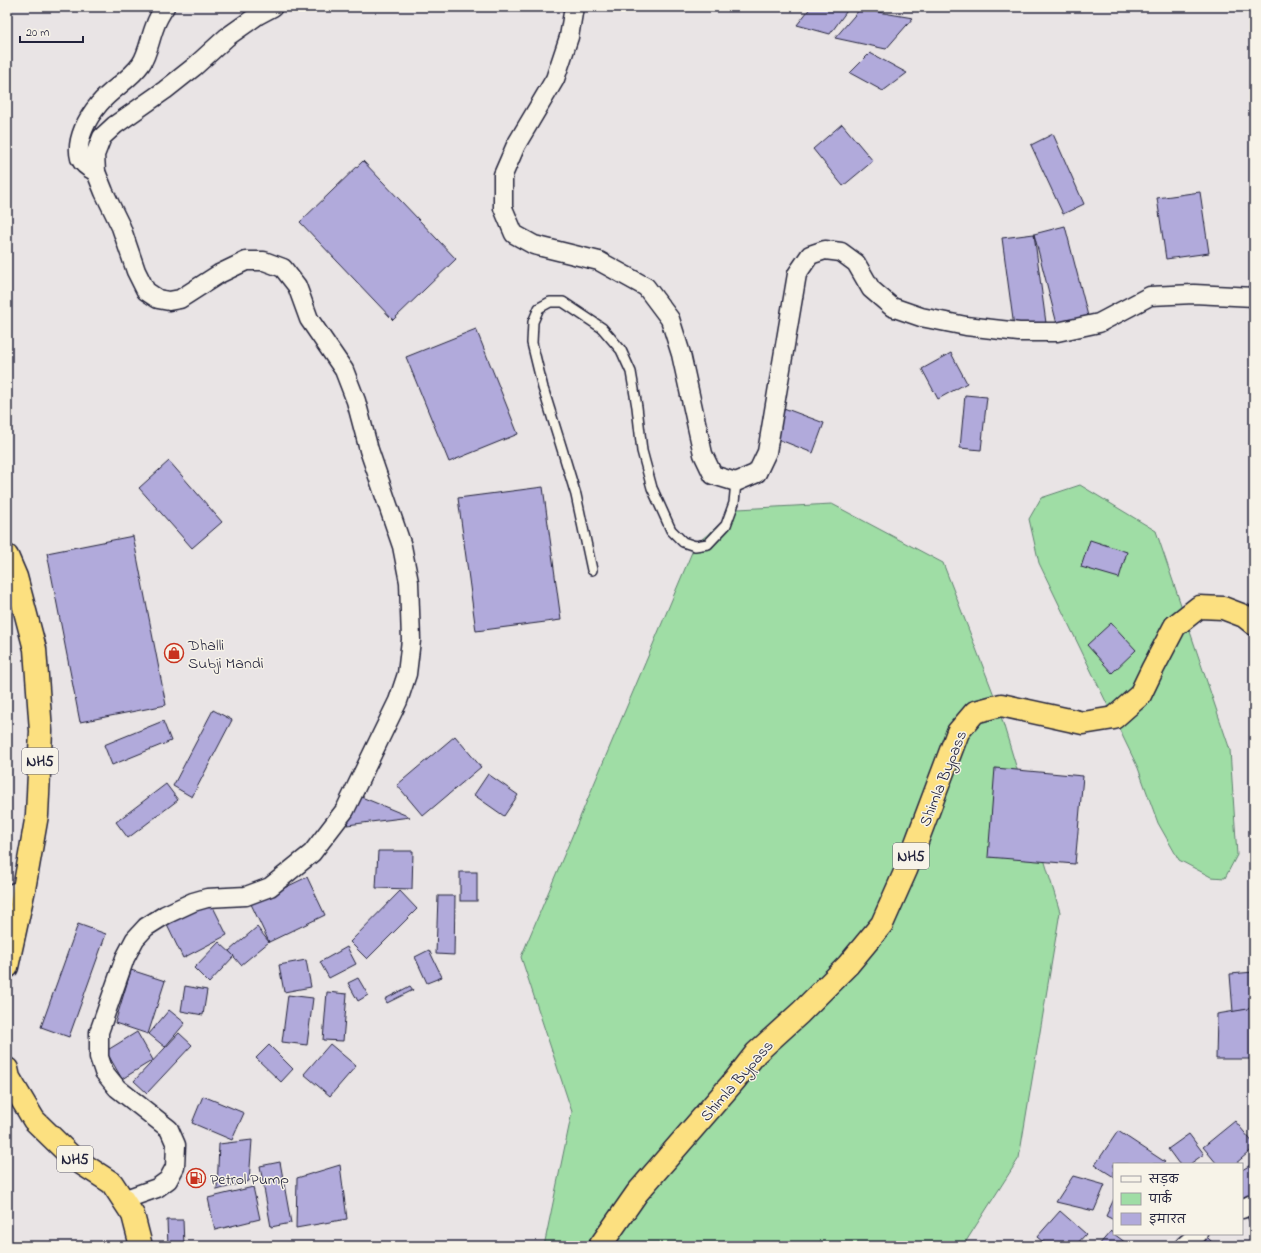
<svg xmlns="http://www.w3.org/2000/svg" width="1261" height="1253" viewBox="0 0 1261 1253" font-family="'Indie Flower','Playpen Sans Deva',sans-serif">
  <style>
    .green { fill: #9fdda5; stroke: #608070 }
    .building { fill: #b1aadb; stroke: #22223b }
    .lines { fill: none; stroke-linecap: round; stroke-linejoin: round }
    .lane-casing { stroke: #22223b; stroke-width: 12 }
    .street-casing { stroke: #22223b; stroke-width: 21 }
    .highway-casing { stroke: #22223b; stroke-width: 25 }
    .lane { stroke: #f7f3e8; stroke-width: 9 }
    .street { stroke: #f7f3e8; stroke-width: 18 }
    .highway { stroke: #fce080; stroke-width: 22 }
    .labels { text-anchor: middle; stroke-width: 3; stroke-linejoin: round; paint-order: stroke }
    .shield { fill: #f7f3e8; stroke: #62616f; stroke-width: 1 }
    .shield-label { font-size: 15px; font-weight: bold; fill: #22223b }
    .poi-label { font-size: 16px; fill: #22223b; stroke: #f7f3e8; text-anchor: start }
    .street-label { font-size: 16px; fill: #22223b; stroke: #f7f3e8 }
  </style>
  <rect width="100%" height="100%" fill="#e9e4e5"/>
  <filter id="ink" filterUnits="userSpaceOnUse"><feTurbulence type="fractalNoise" baseFrequency=".025" numOctaves="2"/><feDisplacementMap in="SourceGraphic" scale="8" xChannelSelector="R" yChannelSelector="G"/><feConvolveMatrix kernelMatrix="1 2 1 2 8 2 1 2 1" color-interpolation-filters="sRGB"/></filter>
  <g filter="url(#ink)">
    <g class="green">
      <polygon points="1080,485 1156,531 1230,750 1237,855 1225,878 1211,877 1179,860 1158,823 1138,768 1039,563 1029,519 1041,498"/>
      <polygon points="832,504 943,563 997,703 1060,912 1019,1158 963,1246 544,1246 572,1112 521,957 695,545 738,509"/>
    </g>
    <g class="building">
      <polygon points="811,7 847,7 849,8 830,34 797,25"/>
      <polygon points="860,9 913,18 886,49 835,38"/>
      <polygon points="870,53 907,73 883,91 850,73"/>
      <polygon points="842,124 873,161 843,186 813,149"/>
      <polygon points="1053,134 1084,204 1063,214 1031,145"/>
      <polygon points="363,161 456,259 393,320 300,222"/>
      <polygon points="1200,192 1209,253 1166,259 1157,198"/>
      <polygon points="1065,226 1089,320 1058,328 1034,234"/>
      <polygon points="1034,234 1046,323 1014,327 1002,238"/>
      <polygon points="476,329 518,434 449,462 406,357"/>
      <polygon points="951,353 967,383 938,399 922,369"/>
      <polygon points="965,395 987,397 981,450 960,448"/>
      <polygon points="781,407 824,423 813,453 770,436"/>
      <polygon points="169,461 222,522 192,548 139,488"/>
      <polygon points="543,487 561,620 476,631 458,498"/>
      <polygon points="133,536 166,705 80,722 47,553"/>
      <polygon points="1090,540 1127,552 1119,578 1081,567"/>
      <polygon points="1111,623 1136,650 1112,673 1087,645"/>
      <polygon points="213,710 232,720 192,797 173,786"/>
      <polygon points="163,721 171,741 112,765 104,745"/>
      <polygon points="455,736 481,767 423,816 397,785"/>
      <polygon points="995,768 1083,776 1075,864 988,857"/>
      <polygon points="488,774 518,795 504,816 474,795"/>
      <polygon points="166,784 178,800 128,838 116,822"/>
      <polygon points="359,796 410,817 347,825"/>
      <polygon points="378,851 413,851 412,889 376,888"/>
      <rect x="460" y="872" width="17" height="29"/>
      <polygon points="307,877 325,915 269,942 251,904"/>
      <polygon points="400,891 417,909 367,959 350,942"/>
      <polygon points="438,896 455,896 454,955 436,954"/>
      <polygon points="210,901 227,935 183,958 166,923"/>
      <polygon points="78,924 106,934 69,1037 41,1027"/>
      <polygon points="257,927 269,942 241,965 229,951"/>
      <polygon points="219,942 234,956 209,983 194,968"/>
      <polygon points="347,947 356,964 329,978 320,962"/>
      <polygon points="429,950 442,977 427,983 415,957"/>
      <polygon points="306,960 311,987 284,992 279,965"/>
      <polygon points="131,970 165,981 148,1034 115,1023"/>
      <polygon points="1254,972 1254,1008 1233,1012 1230,974"/>
      <polygon points="358,978 368,995 358,1001 348,983"/>
      <polygon points="185,986 207,990 203,1015 181,1011"/>
      <polygon points="410,986 413,990 387,1003 385,999"/>
      <polygon points="327,992 347,994 343,1041 323,1040"/>
      <polygon points="288,995 313,998 307,1045 282,1042"/>
      <polygon points="1254,1008 1254,1059 1216,1059 1217,1014"/>
      <polygon points="169,1010 185,1023 165,1047 149,1034"/>
      <polygon points="137,1032 153,1060 122,1079 106,1051"/>
      <polygon points="179,1033 192,1045 147,1093 134,1081"/>
      <polygon points="330,1044 356,1066 330,1096 304,1074"/>
      <polygon points="269,1045 293,1069 281,1082 256,1058"/>
      <polygon points="203,1096 244,1113 232,1140 192,1123"/>
      <polygon points="1235,1121 1254,1144 1254,1148 1235,1164 1217,1164 1203,1147"/>
      <polygon points="1118,1131 1165,1162 1163,1164 1114,1164 1114,1177 1095,1165"/>
      <polygon points="1189,1134 1204,1154 1190,1164 1179,1164 1168,1149"/>
      <polygon points="252,1140 249,1181 217,1190 219,1144"/>
      <polygon points="280,1162 291,1223 271,1227 260,1166"/>
      <polygon points="1254,1163 1254,1200 1242,1201 1242,1170"/>
      <polygon points="340,1165 347,1219 296,1228 297,1178"/>
      <polygon points="1073,1176 1105,1185 1094,1211 1056,1202"/>
      <polygon points="253,1187 260,1219 215,1230 208,1198"/>
      <polygon points="1114,1199 1114,1220 1106,1216"/>
      <polygon points="1254,1208 1254,1232 1245,1212"/>
      <polygon points="1060,1211 1086,1234 1075,1246 1048,1246 1037,1237"/>
      <polygon points="167,1220 183,1220 184,1246 168,1246"/>
      <polygon points="1111,1231 1114,1234 1130,1246 1098,1246"/>
      <polygon points="1206,1236 1216,1246 1195,1246"/>
      <polygon points="324,1243 325,1246 307,1246"/>
    </g>
    <g class="lines">
      <g class="lane-casing">
        <polyline id="lane" points="592,570 576,495 562,449 543,388 532,343 533,322 539,308 550,302 563,302 602,328 621,350 631,372 637,407 642,451 652,488 671,530 683,542 695,546 708,544 726,525 734,503 736,482"/>
      </g>
      <g class="street-casing">
        <g id="street">
          <polyline points="574,7 569,37 555,79 516,145 503,175 503,208 514,234 534,245 599,261 646,287 670,319 681,354 703,454 713,475 736,482 757,473 767,452 797,274 810,255 825,250 841,252 856,263 871,289 892,307 921,317 966,326 1019,332 1057,332 1099,323 1150,296 1194,294 1254,297"/>
          <path d="M96,172C90,169 83,165 80,158C75,140 88,117 99,104C111,89 130,80 141,64C148,54 150,38 155,26C157,20 161,13 165,7"/>
          <polyline points="7,895 24,889"/>
          <polyline points="123,1200 157,1188 168,1180 175,1167 176,1145 169,1129 117,1088 104,1072 99,1057 99,1032 125,958 135,939 146,927 165,915 193,902 207,898 246,896 270,887 312,853 345,810 398,701 407,674 411,640 409,582 402,546 369,450 356,401 344,370 309,319 297,286 283,268 264,261 246,261 219,274 180,299 169,301 158,299 146,291 136,271 121,227 104,192 96,172 95,155 102,137 115,125 165,90 194,67 227,37 258,15 273,7"/>
          <polyline points="1242,1209 1254,1203"/>
          <polyline points="1184,1246 1198,1234"/>
        </g>
      </g>
      <g class="highway-casing">
        <g id="highway">
          <polyline points="7,556 16,577 35,649 41,731 37,815 24,889 7,967"/>
          <polyline points="7,1069 9,1078 34,1120 73,1158 112,1183 133,1215 141,1246"/>
          <polyline points="600,1246 637,1193 735,1080 756,1053 800,1013 848,965 882,924 906,870 958,732 975,712 1001,705 1083,723 1114,718 1140,695 1153,668 1175,626 1199,607 1223,608 1244,616 1254,624"/>
        </g>
      </g>
      <use href="#lane" class="lane"/>
      <use href="#street" class="street"/>
      <use href="#highway" class="highway"/>
    </g>
  </g>
  <defs>
    <g id="shop-ring" transform="scale(1)"><circle r="9.5" fill="#f7f3e8" stroke="#c8321e" stroke-width="1.5"/><path d="M-5-2.5h2.3a2.7 3.5 0 0 1 5.4 0H5L5.5 6h-11ZM-1.5-2.5h3a1.5 2.3 0 0 0-3 0Z" fill="#c8321e"/></g>
    <g id="fuel-ring" transform="scale(1)"><circle r="9.5" fill="#f7f3e8" stroke="#c8321e" stroke-width="1.5"/><path d="M-5.5-6h7V0h2V4h1.3V-2.5L3-4.5l.8-.8L6-3V5H2.5V1h-1V6h-7ZM-4.2-4.7v3.2H.2V-4.7Z" fill="#c8321e"/></g>
  </defs>
  <g fill-rule="evenodd">
    <use href="#shop-ring" x="174" y="653"/>
    <use href="#fuel-ring" x="196" y="1178"/>
  </g>
  <g class="labels">
    <g class="shield">
      <rect x="22" y="748" width="36" height="26" rx="3"/>
      <rect x="893" y="843" width="36" height="26" rx="3"/>
      <rect x="57" y="1146" width="36" height="26" rx="3"/>
    </g>
    <g class="shield-label">
      <text x="40" y="766">NH5</text>
      <text x="911" y="861">NH5</text>
      <text x="75" y="1164">NH5</text>
    </g>
    <g class="poi-label">
      <text x="188" y="650">Dhalli<tspan x="188" dy="18">Subji Mandi</tspan></text>
      <text x="210" y="1184">Petrol Pump</text>
    </g>
    <g class="street-label">
      <text transform="translate(942 778) rotate(-68)" y="6">Shimla Bypass</text>
      <text transform="translate(736 1080) rotate(-49)" y="6">Shimla Bypass</text>
    </g>
  </g>
  <rect width="1261" height="1253" fill="none" stroke="#f7f3e8" stroke-width="24"/>
  <rect x="12" y="12" width="1237" height="1229" fill="none" stroke="#22223b" stroke-width="1.5" filter="url(#ink)"/>
  <rect x="1113" y="1163" width="130" height="72" fill="#f7f3e8" stroke="#a29fa3"/>
  <rect x="1121" y="1176" width="20" height="6" fill="#f7f3e8" stroke="#a29fa3"/>
  <text x="1149" y="1183" font-size="12" fill="#22223b">सड़क</text>
  <rect x="1121" y="1193" width="20" height="12" fill="#9fdda5" stroke="#a29fa3"/>
  <text x="1149" y="1203" font-size="12" fill="#22223b">पार्क</text>
  <rect x="1121" y="1213" width="20" height="12" fill="#b1aadb" stroke="#a29fa3"/>
  <text x="1149" y="1223" font-size="12" fill="#22223b">इमारत</text>
  <path d="M20 36v6h63v-6" fill="none" stroke="#22223b" stroke-width="2"/>
  <text x="26" y="36" font-size="12" fill="#22223b" stroke="#f7f3e8" stroke-width="3" paint-order="stroke">20 m</text>
</svg>
